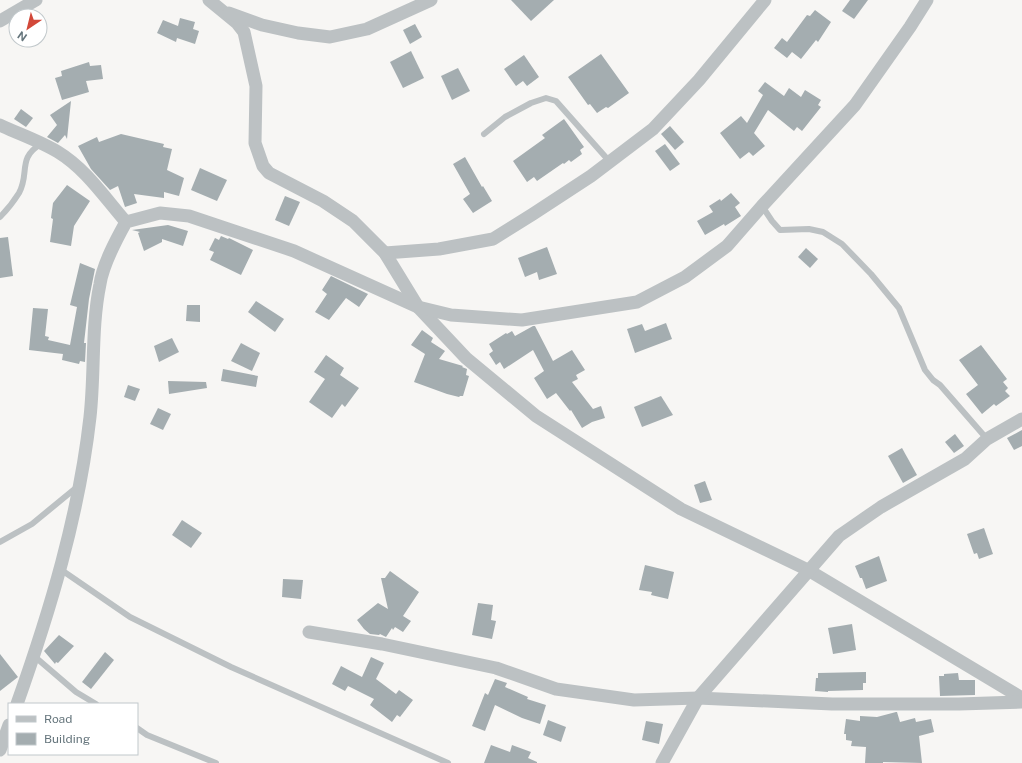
<svg xmlns="http://www.w3.org/2000/svg" width="1022" height="763" viewBox="0 0 1022 763" font-family="'Public Sans',sans-serif">
  <style>
    .building { fill: #a4adb0 }
    .lines { fill: none; stroke-linecap: round; stroke-linejoin: round }
    .service { stroke: #bcc1c3; stroke-width: 6 }
    .minor { stroke: #bcc1c3; stroke-width: 13 }
  </style>
  <rect width="100%" height="100%" fill="#f7f6f4"/>
  <g class="building">
    <polygon points="511,0 554,0 531,21"/>
    <polygon points="850,0 868,0 854,19 842,11"/>
    <polygon points="815,10 831,22 818,42 816,40 801,59 792,52 787,58 774,48 782,38 787,42 807,15 810,16"/>
    <polygon points="180,18 195,22 193,29 199,31 195,44 177,38 176,42 157,33 163,20 178,26"/>
    <polygon points="415,24 422,37 410,44 403,30"/>
    <polygon points="411,51 424,78 403,88 390,62"/>
    <polygon points="601,54 629,93 608,108 606,107 597,113 590,104 588,105 568,77"/>
    <polygon points="524,55 539,77 527,86 523,81 516,86 504,69"/>
    <polygon points="89,62 90,66 101,65 103,79 86,81 89,92 62,100 55,78 62,76 61,71"/>
    <polygon points="458,68 470,91 452,100 441,76"/>
    <polygon points="765,82 784,96 789,88 801,97 805,90 821,100 818,105 821,107 802,131 797,127 794,131 768,110 754,133 765,146 753,156 749,152 740,159 720,133 741,116 747,123 763,95 758,91"/>
    <polygon points="71,101 67,139 65,135 58,143 47,137 57,125 50,115"/>
    <polygon points="21,109 33,118 26,127 14,119"/>
    <polygon points="564,119 584,147 580,150 582,154 571,162 569,160 564,164 563,163 537,181 534,177 527,182 513,161 545,138 542,135"/>
    <polygon points="670,126 684,142 675,150 661,134"/>
    <polygon points="121,134 164,144 163,147 172,149 167,170 184,178 179,196 164,192 164,198 134,194 137,203 125,207 118,186 110,190 91,169 78,146 97,137 99,142"/>
    <polygon points="665,144 680,164 670,171 655,151"/>
    <polygon points="465,157 482,187 483,186 492,201 473,213 463,199 470,194 453,164"/>
    <polygon points="200,168 227,180 217,201 191,190"/>
    <polygon points="67,185 90,201 74,226 71,246 50,242 53,219 51,218 53,203"/>
    <polygon points="731,193 740,203 735,207 741,216 725,226 724,224 705,235 697,221 713,212 709,206 720,199 721,201"/>
    <polygon points="285,196 300,202 289,226 275,220"/>
    <polygon points="168,225 188,231 183,246 162,239 162,242 144,251 138,233 140,232 132,230"/>
    <polygon points="221,236 228,239 229,238 253,250 241,275 210,260 214,252 209,250 215,238 219,240"/>
    <polygon points="8,237 13,276 0,278 0,238"/>
    <polygon points="547,247 557,274 539,280 537,272 525,277 518,258"/>
    <polygon points="806,248 818,259 810,268 798,257"/>
    <polygon points="80,263 95,269 89,299 84,343 86,343 85,362 80,361 79,364 62,360 63,354 29,350 33,308 48,309 45,336 49,337 48,340 70,345 77,307 70,305"/>
    <polygon points="331,276 368,294 359,307 346,298 329,320 315,312 327,294 322,290"/>
    <polygon points="256,301 284,319 275,332 248,312"/>
    <polygon points="187,305 200,305 200,322 186,321"/>
    <polygon points="666,323 672,339 635,353 627,329 642,324 645,331"/>
    <polygon points="533,326 535,326 553,361 572,350 585,370 576,375 578,379 572,382 593,409 601,406 605,418 592,422 582,428 571,410 570,411 556,393 547,399 534,378 544,371 533,350 504,369 500,362 496,365 489,354 493,351 489,344 506,333 507,334 512,331 515,336"/>
    <polygon points="422,330 433,338 431,342 445,351 439,359 463,366 462,367 467,369 466,375 469,376 463,396 460,396 459,397 447,394 414,382 425,354 411,345"/>
    <polygon points="172,338 179,352 159,362 154,346"/>
    <polygon points="241,343 260,353 252,371 231,361"/>
    <polygon points="981,345 1007,379 1003,382 1008,388 1005,391 1010,396 996,406 994,404 982,414 966,394 978,385 959,360"/>
    <polygon points="326,355 344,368 340,375 359,388 345,407 342,404 332,418 309,402 325,379 314,372"/>
    <polygon points="223,369 258,376 256,387 221,381"/>
    <polygon points="168,381 206,382 207,388 169,394"/>
    <polygon points="128,385 140,389 135,401 124,397"/>
    <polygon points="661,396 673,415 642,427 634,407"/>
    <polygon points="158,408 171,414 163,430 150,424"/>
    <polygon points="1022,430 1022,446 1014,450 1007,438"/>
    <polygon points="955,434 964,446 954,453 945,442"/>
    <polygon points="902,448 917,475 903,483 888,456"/>
    <polygon points="705,481 712,500 700,503 694,485"/>
    <polygon points="182,520 202,533 191,548 172,535"/>
    <polygon points="984,528 993,554 979,559 977,553 974,554 967,534"/>
    <polygon points="879,556 887,581 866,589 862,578 860,578 855,566"/>
    <polygon points="645,565 674,572 668,599 651,595 652,592 639,590"/>
    <polygon points="390,571 419,592 403,616 411,621 403,632 395,627 393,630 392,628 386,637 380,634 379,635 370,634 364,629 357,620 378,603 388,609 381,578 385,578"/>
    <polygon points="283,579 303,580 301,599 282,597"/>
    <polygon points="478,603 493,605 491,620 496,621 492,639 472,635"/>
    <polygon points="852,624 856,650 833,654 828,628"/>
    <polygon points="59,635 74,646 58,663 56,662 55,664 44,651"/>
    <polygon points="105,652 114,660 91,689 82,682"/>
    <polygon points="0,654 18,677 0,691"/>
    <polygon points="371,657 384,663 376,679 396,694 399,690 413,700 400,717 397,715 392,722 370,705 374,699 348,686 345,691 332,684 341,666 362,677"/>
    <polygon points="866,672 866,683 863,683 863,690 828,691 828,692 815,691 816,678 818,678 818,673"/>
    <polygon points="958,673 959,680 975,680 975,695 940,696 939,676 944,676 944,674"/>
    <polygon points="495,679 507,683 505,687 528,697 527,699 546,705 540,724 522,718 495,705 485,731 472,726 485,693 488,695"/>
    <polygon points="896,712 897,712 900,722 915,718 916,722 931,719 934,732 919,736 922,763 883,762 883,763 865,763 866,747 851,746 852,741 846,740 846,734 844,734 846,719 860,721 860,716 877,717"/>
    <polygon points="548,720 566,727 561,742 543,735"/>
    <polygon points="646,721 663,724 659,744 642,740"/>
    <polygon points="491,745 510,752 512,745 531,752 528,758 537,762 537,763 484,763"/>
  </g>
  <g class="lines">
    <g class="service">
      <polyline points="484,134 505,117 531,103 546,98 556,101 610,162"/>
      <polyline points="762,206 772,221 780,230 809,229 823,232 842,244 871,274 899,308 925,370 933,380 940,385 987,439"/>
      <path d="M0,217C7,210 14,201 19,193C30,173 17,158 41,144"/>
      <polyline points="0,542 32,524 77,487"/>
      <polyline points="60,569 130,617 231,667 448,763"/>
      <polyline points="34,656 76,692 96,704"/>
      <polyline points="137,728 147,735 216,763"/>
    </g>
    <g class="minor">
      <polyline points="209,0 237,23 244,32 256,86 255,143 263,166 269,173 323,201 353,221 385,253 418,307 466,358 536,416 681,509 808,570 1022,698"/>
      <polyline points="229,13 262,25 298,33 330,37 367,29 431,0"/>
      <polyline points="0,21 36,0"/>
      <path d="M0,125C19,134 40,141 58,152C86,169 105,198 126,222"/>
      <polyline points="385,253 439,249 493,239 533,214 591,176 653,129 699,80 765,0"/>
      <polyline points="309,632 382,644 496,668 556,689 634,700 698,698 832,704 959,704 1022,702"/>
      <path d="M17,704C50,611 79,515 90,417C95,372 91,328 100,284C103,264 116,240 126,222L160,213L189,216L294,251L418,307L451,315L522,320L637,302L685,277L727,246L762,206L855,105L910,27L927,0"/>
      <polyline points="0,750 9,725"/>
      <polyline points="662,763 698,698 839,536 881,507 965,459 987,439 1022,419"/>
    </g>
  </g>
  <rect x="8" y="703" width="130" height="52" fill="#ffffff" stroke="#c1c8cb"/>
  <rect x="16" y="716" width="20" height="6" fill="#bcc1c3" stroke="#c1c8cb"/>
  <text x="44" y="723" font-size="12" fill="#65757c">Road</text>
  <rect x="16" y="733" width="20" height="12" fill="#a4adb0" stroke="#c1c8cb"/>
  <text x="44" y="743" font-size="12" fill="#65757c">Building</text>
  <g transform="translate(28 28) rotate(215)"><circle r="19" fill="#ffffff" stroke="#c1c8cb"/>
  <path d="M0-3L7 15L0 10L-7 15Z" fill="#d24839"/>
  <text y="-6" font-size="11" font-weight="bold" text-anchor="middle" fill="#65757c">N</text>
  </g>
</svg>
